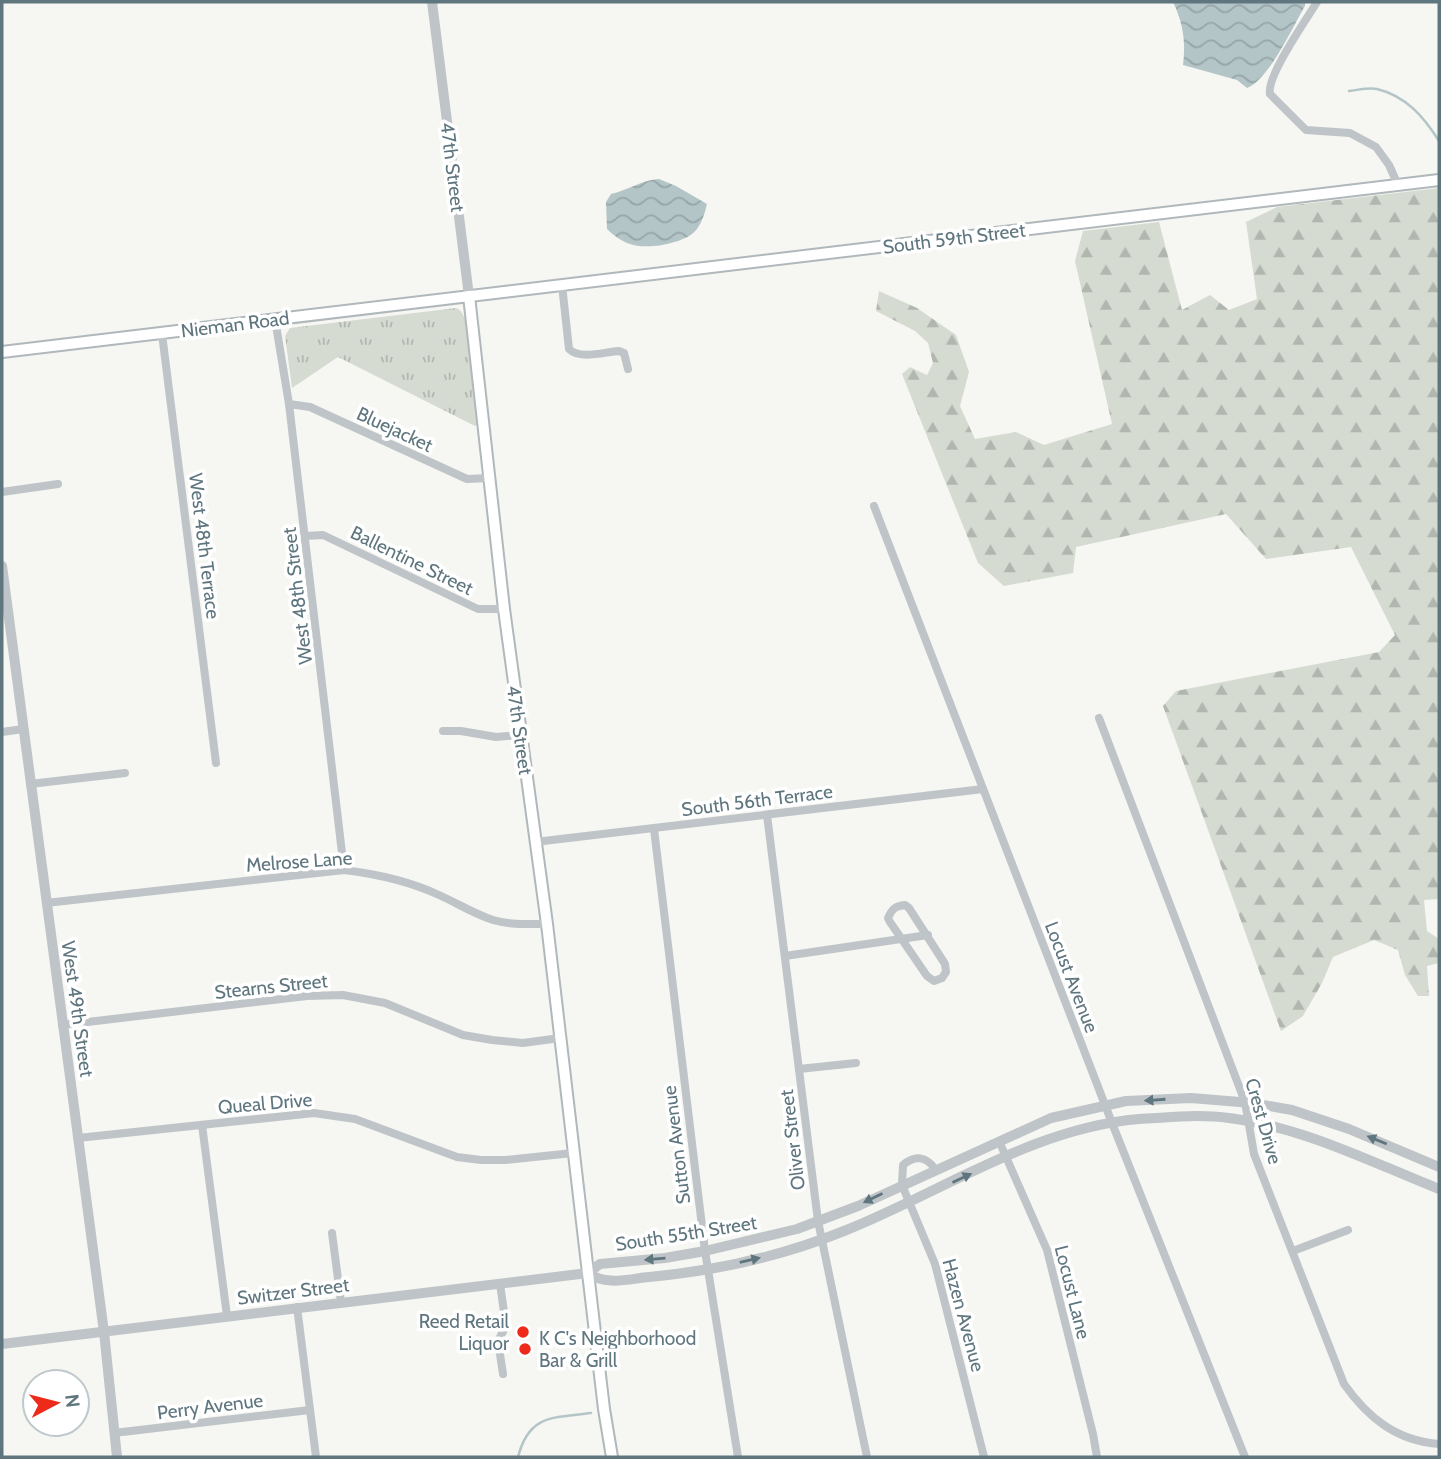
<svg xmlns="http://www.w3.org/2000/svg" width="1441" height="1459" viewBox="0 0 1441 1459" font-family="Cabin,sans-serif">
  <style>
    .grass { fill: url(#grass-tufts) }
    .forest { fill: url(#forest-firs) }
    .water { fill: url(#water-waves) }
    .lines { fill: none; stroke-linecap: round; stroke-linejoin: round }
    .stream { stroke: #b4c5c7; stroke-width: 2.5 }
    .secondary-casing { stroke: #b0b8bc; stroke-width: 14 }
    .minor { stroke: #bec4c7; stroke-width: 8 }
    .tertiary { stroke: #bec4c7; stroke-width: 10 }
    .secondary { stroke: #fff; stroke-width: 10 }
    .oneway { fill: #5f767f }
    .poi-dot { fill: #ee2a1a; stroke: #fff; stroke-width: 2.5 }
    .labels { text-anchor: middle; stroke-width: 7; stroke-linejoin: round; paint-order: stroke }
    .street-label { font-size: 19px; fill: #5f767f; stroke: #fff }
    .poi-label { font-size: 19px; fill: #5f767f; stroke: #fff; text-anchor: end }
  </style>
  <defs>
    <pattern id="grass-tufts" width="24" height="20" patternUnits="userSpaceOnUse" patternTransform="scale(1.75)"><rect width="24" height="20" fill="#d6dbd1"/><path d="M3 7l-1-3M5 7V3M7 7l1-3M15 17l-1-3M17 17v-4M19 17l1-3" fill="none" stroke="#b1b6af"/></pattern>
    <pattern id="forest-firs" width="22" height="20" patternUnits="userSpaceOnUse" patternTransform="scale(1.75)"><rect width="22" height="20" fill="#d6dbd1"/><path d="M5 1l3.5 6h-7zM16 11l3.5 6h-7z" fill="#b1b6af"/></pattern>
    <pattern id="water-waves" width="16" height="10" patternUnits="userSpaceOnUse" patternTransform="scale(1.75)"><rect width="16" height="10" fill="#b4c5c7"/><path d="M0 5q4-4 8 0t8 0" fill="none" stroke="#96a5a7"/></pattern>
  </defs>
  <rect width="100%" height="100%" fill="#f6f6f2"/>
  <polygon class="grass" points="456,308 460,310 465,318 478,424 475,426 338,357 292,388 285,336 290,328"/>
  <polygon class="forest" points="1439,188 1439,899 1424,900 1427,931 1439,939 1439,963 1427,966 1429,996 1418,996 1405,975 1398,950 1374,940 1333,957 1322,983 1303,1016 1281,1031 1163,706 1176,691 1379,652 1395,635 1351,547 1266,559 1226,514 1076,547 1073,573 1004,586 978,563 902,374 910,367 927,375 933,363 928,343 915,331 876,311 879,291 917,308 956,335 969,372 960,406 975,439 1016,432 1044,445 1112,424 1075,261 1083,231 1159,222 1182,310 1210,295 1229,310 1257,299 1246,222 1277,207"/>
  <g class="water">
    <path d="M1173,2H1305V6C1293,26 1269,80 1247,88L1237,80L1183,65C1186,41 1183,23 1173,2Z"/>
    <path d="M659,179L676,186L707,204C705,213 702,222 697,229C686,244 646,250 630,244C621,241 613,235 607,229L606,202L611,194C629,190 641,180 659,179Z"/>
  </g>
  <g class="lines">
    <g class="stream">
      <path d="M1349,91C1358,90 1369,87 1377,89C1406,96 1424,117 1439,141"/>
      <path d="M518,1457C529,1414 553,1418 591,1413"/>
    </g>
    <g class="secondary-casing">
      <g id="secondary">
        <polyline points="469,296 504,609 547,924 604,1409 612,1457"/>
        <polyline points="2,352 1439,180"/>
      </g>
    </g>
    <g class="minor">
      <path d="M1317,2C1306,20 1266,77 1270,94L1306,130L1350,133L1376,147L1389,165L1398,185"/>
      <path d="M562,285L569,349C580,360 604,352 619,351L624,353L628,369"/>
      <polyline points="275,319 289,404 344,870"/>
      <polyline points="162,334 216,763"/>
      <polyline points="289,404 310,407 467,479 489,478"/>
      <polyline points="2,492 58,484"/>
      <polyline points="874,506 1112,1123 1245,1457"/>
      <polyline points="306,536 323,535 478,609 504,609"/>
      <path d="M1099,718L1245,1102L1254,1154L1344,1384C1368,1418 1397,1441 1439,1444"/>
      <polyline points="443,731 461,731 496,737 520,735"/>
      <polyline points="2,732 23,729"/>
      <polyline points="30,784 125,773"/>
      <polyline points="767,815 818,1221 867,1457"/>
      <polyline points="654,829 705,1251 738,1457"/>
      <polyline points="535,842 983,789"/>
      <path d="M46,903L344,870C377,874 409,881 439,895C457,903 474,914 493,920C510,925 529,924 547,924"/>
      <path d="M905,905L909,908L945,964L946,972L942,978L934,981L927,976L890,922L888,918C892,909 895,906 905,905Z"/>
      <polyline points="785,956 928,935"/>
      <polyline points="62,1025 307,996 343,995 385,1003 463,1035 492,1040 523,1043 560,1038"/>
      <polyline points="799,1069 856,1063"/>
      <polyline points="202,1125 227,1316"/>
      <polyline points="78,1138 314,1113 355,1119 457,1157 481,1160 506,1160 573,1153"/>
      <polyline points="999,1141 1047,1250 1093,1434 1097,1457"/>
      <path d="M935,1169C926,1156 915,1155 903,1165L902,1185L935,1264L984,1457"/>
      <polyline points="332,1233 341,1302"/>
      <polyline points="1293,1251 1348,1230"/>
      <polyline points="500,1284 506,1326 498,1341 503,1374"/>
      <polyline points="297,1307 316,1457"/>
      <polyline points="114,1433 310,1410"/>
    </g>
    <g class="tertiary">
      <polyline points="432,2 469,296"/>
      <polyline points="2,566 104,1332 117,1457"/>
      <polyline points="588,1273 600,1264 665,1258 705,1251 797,1229 858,1206 1051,1118 1126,1101 1191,1098 1252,1103 1292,1110 1349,1129 1439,1167"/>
      <path d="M588,1273C606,1286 628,1279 649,1277C715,1271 782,1256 844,1231C942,1192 1033,1128 1139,1119C1168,1117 1201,1114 1229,1118C1303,1127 1371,1162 1439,1189"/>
      <polyline points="2,1344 588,1273"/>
    </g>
    <use href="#secondary" class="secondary"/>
  </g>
  <defs><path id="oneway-solid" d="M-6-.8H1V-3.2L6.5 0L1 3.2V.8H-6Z" transform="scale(1.75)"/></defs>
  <g class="oneway">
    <use href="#oneway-solid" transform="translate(1155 1100) rotate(176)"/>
    <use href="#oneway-solid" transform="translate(1377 1140) rotate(-158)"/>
    <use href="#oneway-solid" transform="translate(962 1178) rotate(-25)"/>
    <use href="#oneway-solid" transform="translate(873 1198) rotate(154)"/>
    <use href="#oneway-solid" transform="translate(655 1259) rotate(175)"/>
    <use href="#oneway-solid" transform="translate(750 1260) rotate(-13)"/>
  </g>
  <g class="poi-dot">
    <circle cx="523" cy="1332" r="7"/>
    <circle cx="525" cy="1349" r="7"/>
  </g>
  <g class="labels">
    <g class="street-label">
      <text transform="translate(453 167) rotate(83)" y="7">47th Street</text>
      <text transform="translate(954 238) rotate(-7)" y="7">South 59th Street</text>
      <text transform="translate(235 324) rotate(-7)" y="7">Nieman Road</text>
      <text transform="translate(395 429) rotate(25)" y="7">Bluejacket</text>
      <text transform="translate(205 546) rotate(83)" y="7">West 48th Terrace</text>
      <text transform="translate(412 560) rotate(26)" y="7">Ballentine Street</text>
      <text transform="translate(297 596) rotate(-97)" y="7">West 48th Street</text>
      <text transform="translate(520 730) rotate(82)" y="7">47th Street</text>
      <text transform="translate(757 800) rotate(-7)" y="7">South 56th Terrace</text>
      <text transform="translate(299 861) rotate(-4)" y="7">Melrose Lane</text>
      <text transform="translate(1072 977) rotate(69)" y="7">Locust Avenue</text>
      <text transform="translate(271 986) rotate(-6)" y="7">Stearns Street</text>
      <text transform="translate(78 1009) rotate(82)" y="7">West 49th Street</text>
      <text transform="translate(265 1103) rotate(-5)" y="7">Queal Drive</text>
      <text transform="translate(1264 1121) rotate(74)" y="7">Crest Drive</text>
      <text transform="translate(792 1140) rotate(-97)" y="7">Oliver Street</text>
      <text transform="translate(676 1145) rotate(-97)" y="7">Sutton Avenue</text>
      <text transform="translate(686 1233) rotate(-9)" y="7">South 55th Street</text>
      <text transform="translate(293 1291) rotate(-7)" y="7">Switzer Street</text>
      <text transform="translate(1073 1292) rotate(76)" y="7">Locust Lane</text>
      <text transform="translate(964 1315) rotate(75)" y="7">Hazen Avenue</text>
      <text transform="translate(210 1406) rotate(-7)" y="7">Perry Avenue</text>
    </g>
    <g class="poi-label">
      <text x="509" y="1328">Reed Retail<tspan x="509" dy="22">Liquor</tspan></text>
      <text x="539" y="1345" text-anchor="start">K C's Neighborhood<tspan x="539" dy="22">Bar &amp; Grill</tspan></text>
    </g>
  </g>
  <rect width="1441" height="1459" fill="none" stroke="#5f767f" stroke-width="7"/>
  <g transform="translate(56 1403) rotate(83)"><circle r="33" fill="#ffffff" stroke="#bfc8cc" stroke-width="2"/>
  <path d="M0-5L12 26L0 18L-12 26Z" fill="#ee2a1a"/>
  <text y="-10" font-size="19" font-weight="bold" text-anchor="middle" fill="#5f767f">N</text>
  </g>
</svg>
